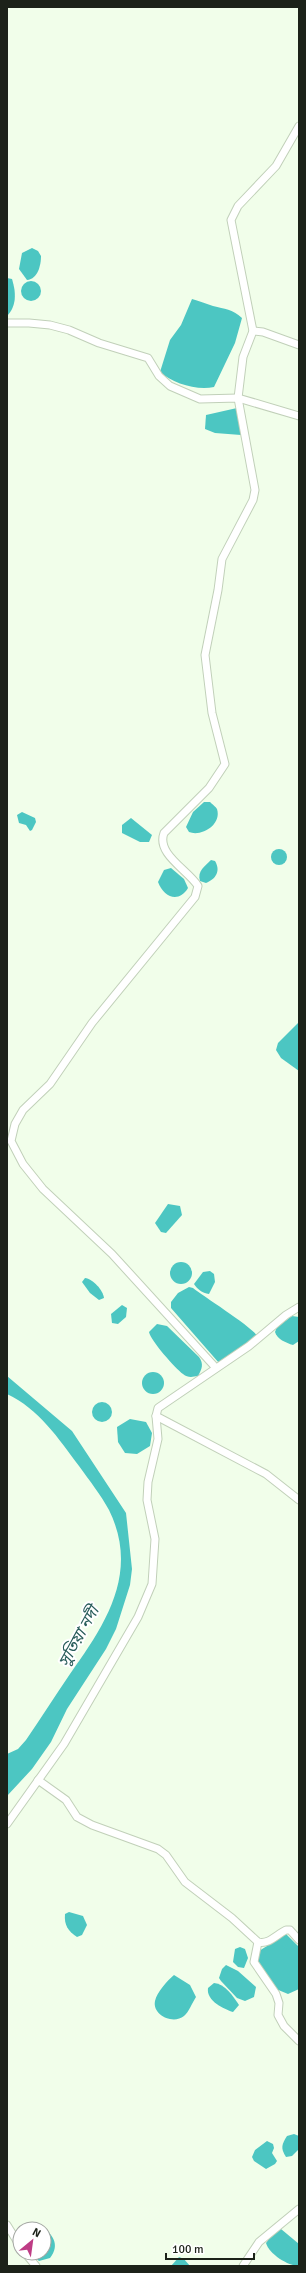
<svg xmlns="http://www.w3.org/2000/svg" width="306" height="2273" viewBox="0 0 306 2273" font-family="Signika,'Noto Sans Bengali',sans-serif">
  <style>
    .water { fill: #4cc6c2 }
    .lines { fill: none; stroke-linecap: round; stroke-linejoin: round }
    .street-casing { stroke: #c1d0b9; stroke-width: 9 }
    .street { stroke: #fff; stroke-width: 7 }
    .labels { text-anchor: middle; stroke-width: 4; stroke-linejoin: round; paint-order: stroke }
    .water-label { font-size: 16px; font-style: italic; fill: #285c5a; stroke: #fff }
  </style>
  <rect width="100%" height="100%" fill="#f1feea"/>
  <g class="water">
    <path d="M32,248L38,251L41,256C41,265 38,279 27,280L19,269L22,253Z"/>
    <path d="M7,278L12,279C16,292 17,306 7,316Z"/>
    <circle cx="31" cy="291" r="10"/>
    <path d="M192,299C200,301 206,304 213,306C225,309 232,309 242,318L235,343L214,387C197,391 172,383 160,372L170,340L181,325Z"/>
    <polygon points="237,408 241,435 215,433 205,429 206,415"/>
    <path d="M204,802H210C212,804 216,807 217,809C222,825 201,837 189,832L186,827L193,812Z"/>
    <polygon points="22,812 35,818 36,822 32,830 30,831 26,825 19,823 17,815"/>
    <polygon points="131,818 152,835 149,842 140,842 122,833 122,825"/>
    <circle cx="279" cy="857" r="8"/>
    <path d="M211,860L215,861C221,871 216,879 206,883L200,881C197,871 205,866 211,860Z"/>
    <path d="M171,868L184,879L188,888C179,903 164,898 158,882L164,870Z"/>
    <polygon points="299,1022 299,1071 281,1058 276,1050 278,1043"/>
    <polygon points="168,1204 180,1206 182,1215 166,1233 161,1232 155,1223"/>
    <circle cx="181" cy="1273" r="11"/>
    <path d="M210,1271L214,1274L215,1282L209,1294C202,1293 197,1289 194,1284L203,1272Z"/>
    <path d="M85,1278C93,1279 103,1290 104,1298L99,1300L90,1293L82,1282Z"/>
    <path d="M189,1287L193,1288C203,1296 255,1329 257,1336L219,1363L171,1308V1302L178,1293Z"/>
    <polygon points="122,1305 127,1308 126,1317 118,1324 112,1323 111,1314"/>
    <path d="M292,1316L299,1317V1341L293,1345C286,1343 277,1339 275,1332L277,1327Z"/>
    <path d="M157,1324L167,1326L199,1357C204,1364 202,1369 198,1376C192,1377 188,1378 183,1374C175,1368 151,1341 149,1332Z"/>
    <circle cx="153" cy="1383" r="11"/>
    <path d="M7,1376L72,1431L126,1513L132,1569L130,1585L116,1629L106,1649L67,1709L51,1742L32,1769L7,1796V1754L18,1749L26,1740C41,1718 55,1696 70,1674C105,1625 140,1573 109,1510C101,1495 89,1480 79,1466C58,1438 39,1409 7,1394Z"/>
    <circle cx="102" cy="1412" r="10"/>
    <polygon points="130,1419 146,1422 152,1433 150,1446 137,1454 125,1453 118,1442 117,1427"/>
    <path d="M69,1912L83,1916L87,1925L82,1935L77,1937C68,1931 64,1925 65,1914Z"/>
    <polygon points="286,1934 299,1947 299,1989 288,1994 276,1989 257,1962 259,1951"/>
    <polygon points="240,1947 245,1949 248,1958 244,1968 238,1967 233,1962 235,1949"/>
    <polygon points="226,1965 238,1971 256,1987 254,1997 245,2001 237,1998 221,1981 219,1978 222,1969"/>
    <path d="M174,1975L190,1985L196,1997C192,2003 189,2012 184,2016C173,2025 152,2015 155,2001C157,1992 167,1981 174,1975Z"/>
    <path d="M214,1983C225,1984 233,1996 239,2005L233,2012C224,2009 206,2001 208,1988Z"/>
    <path d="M294,2134L299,2136V2149L292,2156L286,2157C280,2148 282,2144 287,2136Z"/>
    <polygon points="267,2141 273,2144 274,2148 272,2153 277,2161 275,2164 266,2169 254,2161 252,2157 255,2150"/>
    <path d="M32,2223L40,2224C52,2234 61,2244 50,2258L39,2261L30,2253H44V2229H25Z"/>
    <path d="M281,2229L299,2244V2266C288,2266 269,2254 266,2243L275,2231Z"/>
    <polygon points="179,2257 184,2259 190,2266 171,2266"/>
  </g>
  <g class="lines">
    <g class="street-casing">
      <g id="street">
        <polyline points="7,323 29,323 50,325 69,330 99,343 148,358 159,376 170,386 200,399 238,398 299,416"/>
        <polyline points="253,331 263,332 299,345"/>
        <path d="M216,1368L112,1254L43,1189L23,1164L11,1141L15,1124L23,1110L50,1084L92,1023L195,897L198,886C188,870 156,854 164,833L209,788L225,764L212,713L205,655L218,590L222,559L253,500L255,490L238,398L243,357L253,331L231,220L238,206L276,166L299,126"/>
        <polyline points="156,1416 266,1474 299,1500"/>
        <path d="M38,1780L66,1800L77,1817L92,1825L158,1849L166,1855L185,1882L232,1918L258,1942C269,1945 277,1934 286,1930H290L299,1940"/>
        <polyline points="7,1824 64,1744 138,1617 152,1584 155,1539 147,1500 148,1482 158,1439 156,1416 158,1408 249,1346 286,1315 299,1307"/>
        <polyline points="258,1942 254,1962 276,1994 279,2003 278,2015 284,2026 299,2041"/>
        <polyline points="7,2225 20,2246"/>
        <polyline points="25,2253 36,2266"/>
        <polyline points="243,2266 259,2242 299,2209"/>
      </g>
    </g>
    <use href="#street" class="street"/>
  </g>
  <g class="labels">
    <g class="water-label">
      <text transform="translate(78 1636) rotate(-61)" y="6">সুতিয়া নদী</text>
    </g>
  </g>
  <rect width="306" height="2273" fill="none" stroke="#1c2219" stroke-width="16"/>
  <g transform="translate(32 2241) rotate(29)"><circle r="19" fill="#ffffff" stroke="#a4a7a3"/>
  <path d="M0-3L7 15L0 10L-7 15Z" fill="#be3c85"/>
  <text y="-6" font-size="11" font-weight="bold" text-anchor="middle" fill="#1c2219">N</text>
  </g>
  <path d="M166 2253v6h88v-6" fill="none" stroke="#1c2219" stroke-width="2"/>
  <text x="172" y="2253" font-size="12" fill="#1c2219" stroke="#ffffff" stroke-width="3" paint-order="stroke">100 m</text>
</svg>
